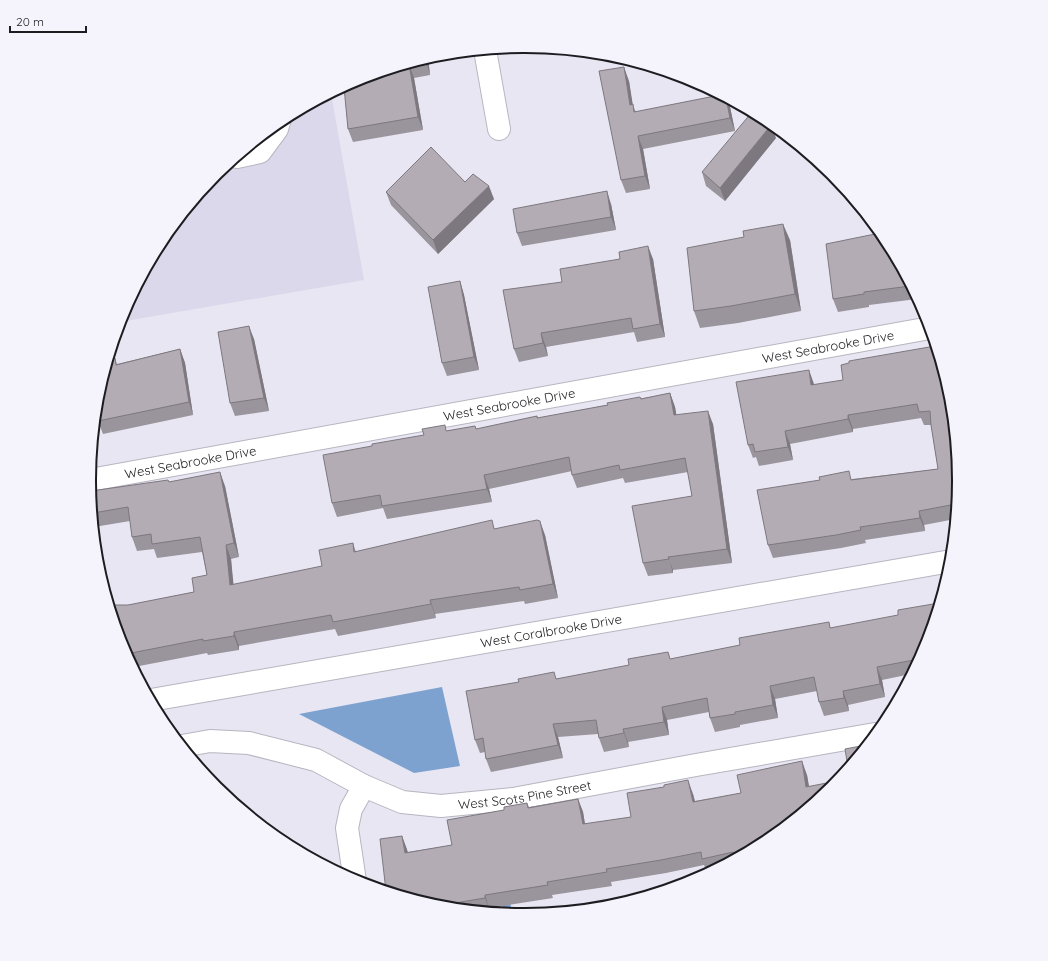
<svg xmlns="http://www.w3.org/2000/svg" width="1048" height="961" viewBox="0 0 1048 961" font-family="Quicksand,sans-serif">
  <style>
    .built { fill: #dcd8eb }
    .water { fill: #7ea2cf }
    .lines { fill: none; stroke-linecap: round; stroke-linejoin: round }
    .stream { stroke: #7ea2cf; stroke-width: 8 }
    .minor-casing { stroke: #b7b5c0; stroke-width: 24 }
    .minor { stroke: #fff; stroke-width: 22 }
    .wall { fill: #9a949c }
    .shaded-wall { fill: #7d787f }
    .building { fill: #b3acb5; stroke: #7d787f }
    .labels { text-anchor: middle; stroke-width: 3.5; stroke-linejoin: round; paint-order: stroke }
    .street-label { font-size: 13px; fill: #1d1d21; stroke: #f5f4fd }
    .rim { fill: none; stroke: #1d1d21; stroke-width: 2 }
  </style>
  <rect width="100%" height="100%" fill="#e8e6f2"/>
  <polygon class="built" points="331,93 364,280 120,322 123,314 163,239 217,173 283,119"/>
  <polygon class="water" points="442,687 460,766 414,773 299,714"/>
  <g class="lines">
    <polyline class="stream" points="505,896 508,913"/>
    <g class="minor-casing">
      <g id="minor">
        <polyline points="485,50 499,129"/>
        <polyline points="237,157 260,152 277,129 279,122"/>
        <path id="s1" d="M90,480L930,328"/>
        <path id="s2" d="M151,700L951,561"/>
        <path id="s3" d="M182,746L210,741L249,743L316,760L364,786L402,802L441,806L513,799L696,765L875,734"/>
        <polyline points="355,881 347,828 351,809 364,786"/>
      </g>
    </g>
    <use href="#minor" class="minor"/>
  </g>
  <g class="wall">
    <polygon points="428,58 430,75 414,78 423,130 353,142 348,129 344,87"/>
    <polygon points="629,81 632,104 636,112 720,95 727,99 730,107 735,131 643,149 650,189 626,193 621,180"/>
    <polygon points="776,138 725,201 706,186 702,172"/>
    <polygon points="465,182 494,199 438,254 391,205 386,192"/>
    <polygon points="611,204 616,230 522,246 517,233"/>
    <polygon points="885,239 917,299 869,305 869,307 838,312 833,299"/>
    <polygon points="790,240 801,311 738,323 700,328 694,311"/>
    <polygon points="653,259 665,337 637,342 634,332 546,347 548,356 519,362 514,349 562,282"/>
    <polygon points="460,281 464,295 479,370 447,376 442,363"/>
    <polygon points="254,339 269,411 235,416 230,403"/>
    <polygon points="935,346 958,481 955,519 924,525 925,531 865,540 866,543 841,548 773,558 768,545 852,479 938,469 931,425 924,425 921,418 853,429 853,432 790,444 793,460 759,466 756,457 753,458 748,445 814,385 843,380"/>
    <polygon points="180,349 185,363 193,415 103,434 98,421 115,358 117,364"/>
    <polygon points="670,393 675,407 676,415 713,424 732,563 673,570 673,573 648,576 643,563 692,496 688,472 625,483 623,478 577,488 572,475 572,471 489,489 492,502 387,519 383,508 337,517 332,503 424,435 475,426 476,429 537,416 538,418"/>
    <polygon points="169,482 225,486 239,557 231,559 233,585 322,566 353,543 356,552 496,529 545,535 558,598 525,604 524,601 435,614 436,618 338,636 335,629 239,646 239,650 208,655 207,653 134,667 122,647 128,605 194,592 207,575 202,552 157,558 154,549 137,551 132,537 130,521 94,527 91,491"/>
    <polygon points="832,628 925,647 911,674 882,680 885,697 848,705 849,711 824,716 819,702 817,691 775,699 778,718 740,725 740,727 715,732 710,718 709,712 667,720 669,735 628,742 629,747 604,752 599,738 598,734 558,737 563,758 491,772 486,759 485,752 480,753 475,740 519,682 557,679 671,659"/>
    <polygon points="807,775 809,786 831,788 765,842 711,871 707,872 704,865 666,873 611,882 612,886 552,895 553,898 489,908 490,911 488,911 439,907 386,891 402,836 408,852 452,845 504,810 527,803 529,807 578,799 583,812 585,824 631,817 693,794 695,801 741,793"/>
  </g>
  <g class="shaded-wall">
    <polygon points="428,58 430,75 426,61 425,59"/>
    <polygon points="409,64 414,78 423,130 418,117"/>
    <polygon points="624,67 629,81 635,118 630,105"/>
    <polygon points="726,98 727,99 730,107 735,131 730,118"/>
    <polygon points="771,125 776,138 725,201 720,188"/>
    <polygon points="638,136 643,149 650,189 645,176"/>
    <polygon points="489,186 494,199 438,254 433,240"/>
    <polygon points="607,191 611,204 616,230 611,217"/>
    <polygon points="783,224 790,240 801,311 795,294"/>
    <polygon points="648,246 653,259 665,337 660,324"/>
    <polygon points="460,281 464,295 479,370 474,357"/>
    <polygon points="249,326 254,339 269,411 264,398"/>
    <polygon points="541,333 546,347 548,356 543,343"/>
    <polygon points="180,349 185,363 193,415 189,402"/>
    <polygon points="809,370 814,384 816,398 811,385"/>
    <polygon points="670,393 675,407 679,429 674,415"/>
    <polygon points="708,411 713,424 732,563 727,549"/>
    <polygon points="848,415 853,429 853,432 848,419"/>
    <polygon points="785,431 790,444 793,460 788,447"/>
    <polygon points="220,472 225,486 239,557 234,543"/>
    <polygon points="484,475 489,489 492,502 487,489"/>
    <polygon points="919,511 924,525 925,531 920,518"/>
    <polygon points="540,521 545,535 558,598 553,584"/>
    <polygon points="226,545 231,559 235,599 230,585"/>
    <polygon points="668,557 673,570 673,573 669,559"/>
    <polygon points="430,600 435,614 436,618 431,604"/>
    <polygon points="234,632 239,646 239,650 234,636"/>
    <polygon points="877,667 882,680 885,697 880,684"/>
    <polygon points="770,686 775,699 778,718 773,705"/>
    <polygon points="843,691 848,705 849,711 844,698"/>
    <polygon points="662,707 667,720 669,735 664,722"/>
    <polygon points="553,724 558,737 563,758 558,745"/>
    <polygon points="623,729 628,742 629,747 624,733"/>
    <polygon points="802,761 807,775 811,800 806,787"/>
    <polygon points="688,780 693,794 698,815 693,802"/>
    <polygon points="578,799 583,812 587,837 583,824"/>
    <polygon points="402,836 407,850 410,866 405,853"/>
    <polygon points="485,895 489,908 490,911 485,898"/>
  </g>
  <g class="building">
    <polygon points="425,59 426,61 409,64 418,117 348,129 344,87 358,79"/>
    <polygon points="624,67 630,105 633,104 634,112 720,95 726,98 730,118 638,136 645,176 621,180 599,71"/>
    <polygon points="752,112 762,118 771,125 720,188 702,172"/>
    <polygon points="431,147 465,182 473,174 489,186 433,240 386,192"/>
    <polygon points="607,191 611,217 517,233 513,209"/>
    <polygon points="783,224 795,294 731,306 694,311 687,248 744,237 743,231"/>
    <polygon points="880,233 885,239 910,286 864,292 864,294 833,299 826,244"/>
    <polygon points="648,246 660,324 633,329 631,318 541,333 543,343 514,349 503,290 562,282 560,269 620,259 619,252"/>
    <polygon points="460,281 474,357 442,363 428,287"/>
    <polygon points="249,326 264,398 230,403 218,332"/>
    <polygon points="935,346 950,396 958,481 956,504 919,511 920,518 860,527 861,530 836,535 768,545 757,490 820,480 819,477 849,471 851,480 938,469 931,425 930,411 919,412 917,404 848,415 848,419 785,431 788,447 755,452 753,444 748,445 736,382 809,370 811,385 843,380 841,365 849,363 849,361"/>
    <polygon points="180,349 189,402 98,421 96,411 98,396 109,359 115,358 116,365"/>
    <polygon points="670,393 674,415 708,411 727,549 668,557 669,559 643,563 632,506 692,496 685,458 620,470 619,465 572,475 569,457 484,475 487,489 382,506 380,495 332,503 323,455 372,446 372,444 424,435 422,429 445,425 446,431 475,426 476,429 537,416 537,418 608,405 607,403 640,397 641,399"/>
    <polygon points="220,472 234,543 226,545 230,585 322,566 319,550 353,543 354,552 492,520 494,529 537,520 540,521 553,584 520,590 519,587 430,600 431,604 333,622 331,615 234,632 234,636 203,641 203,639 126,654 122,647 110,605 128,605 194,592 192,578 207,575 200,537 152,544 151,534 132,537 128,507 93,513 91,491 168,480 169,482"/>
    <polygon points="939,603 925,647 919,659 877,667 880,684 843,691 844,698 819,702 814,677 770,686 773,705 735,712 735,714 710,718 707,698 662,707 664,722 623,729 624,733 599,738 596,720 553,724 558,745 486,759 483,738 475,740 466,691 519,682 518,679 554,672 556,679 629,665 628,659 668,652 670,659 740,645 739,638 829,622 830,628 898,615 898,610"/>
    <polygon points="866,745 848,767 845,749"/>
    <polygon points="802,761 806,787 837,781 831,788 776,833 771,834 772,837 765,842 740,856 734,857 733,852 702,859 701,852 661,860 606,869 607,872 547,882 548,885 485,895 485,898 437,906 386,891 380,839 402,836 405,853 452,845 447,820 504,810 504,807 527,803 528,808 578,799 583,824 631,817 627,793 664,787 664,785 688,780 693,802 741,793 737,775"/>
  </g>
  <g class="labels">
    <g class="street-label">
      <text dy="5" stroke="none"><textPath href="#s1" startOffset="750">West Seabrooke Drive</textPath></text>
      <text dy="5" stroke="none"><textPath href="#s1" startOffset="426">West Seabrooke Drive</textPath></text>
      <text dy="5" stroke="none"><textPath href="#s1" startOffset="102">West Seabrooke Drive</textPath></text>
      <text dy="5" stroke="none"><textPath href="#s2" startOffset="406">West Coralbrooke Drive</textPath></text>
      <text dy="5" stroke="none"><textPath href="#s3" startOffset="356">West Scots Pine Street</textPath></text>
    </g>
  </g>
  <path d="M0 0H1048V961H0ZM523 53H525A427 427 0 0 1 952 480V481A427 427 0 0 1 525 908H523A427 427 0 0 1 96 481V480A427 427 0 0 1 523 53Z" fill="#f5f4fd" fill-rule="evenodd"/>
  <path class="rim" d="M523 53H525A427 427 0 0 1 952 480V481A427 427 0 0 1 525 908H523A427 427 0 0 1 96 481V480A427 427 0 0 1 523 53Z"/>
  <path d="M10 26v6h76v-6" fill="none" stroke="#1d1d21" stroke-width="2"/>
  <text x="16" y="26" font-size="12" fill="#1d1d21" stroke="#f5f4fd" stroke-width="3" paint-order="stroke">20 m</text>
</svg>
